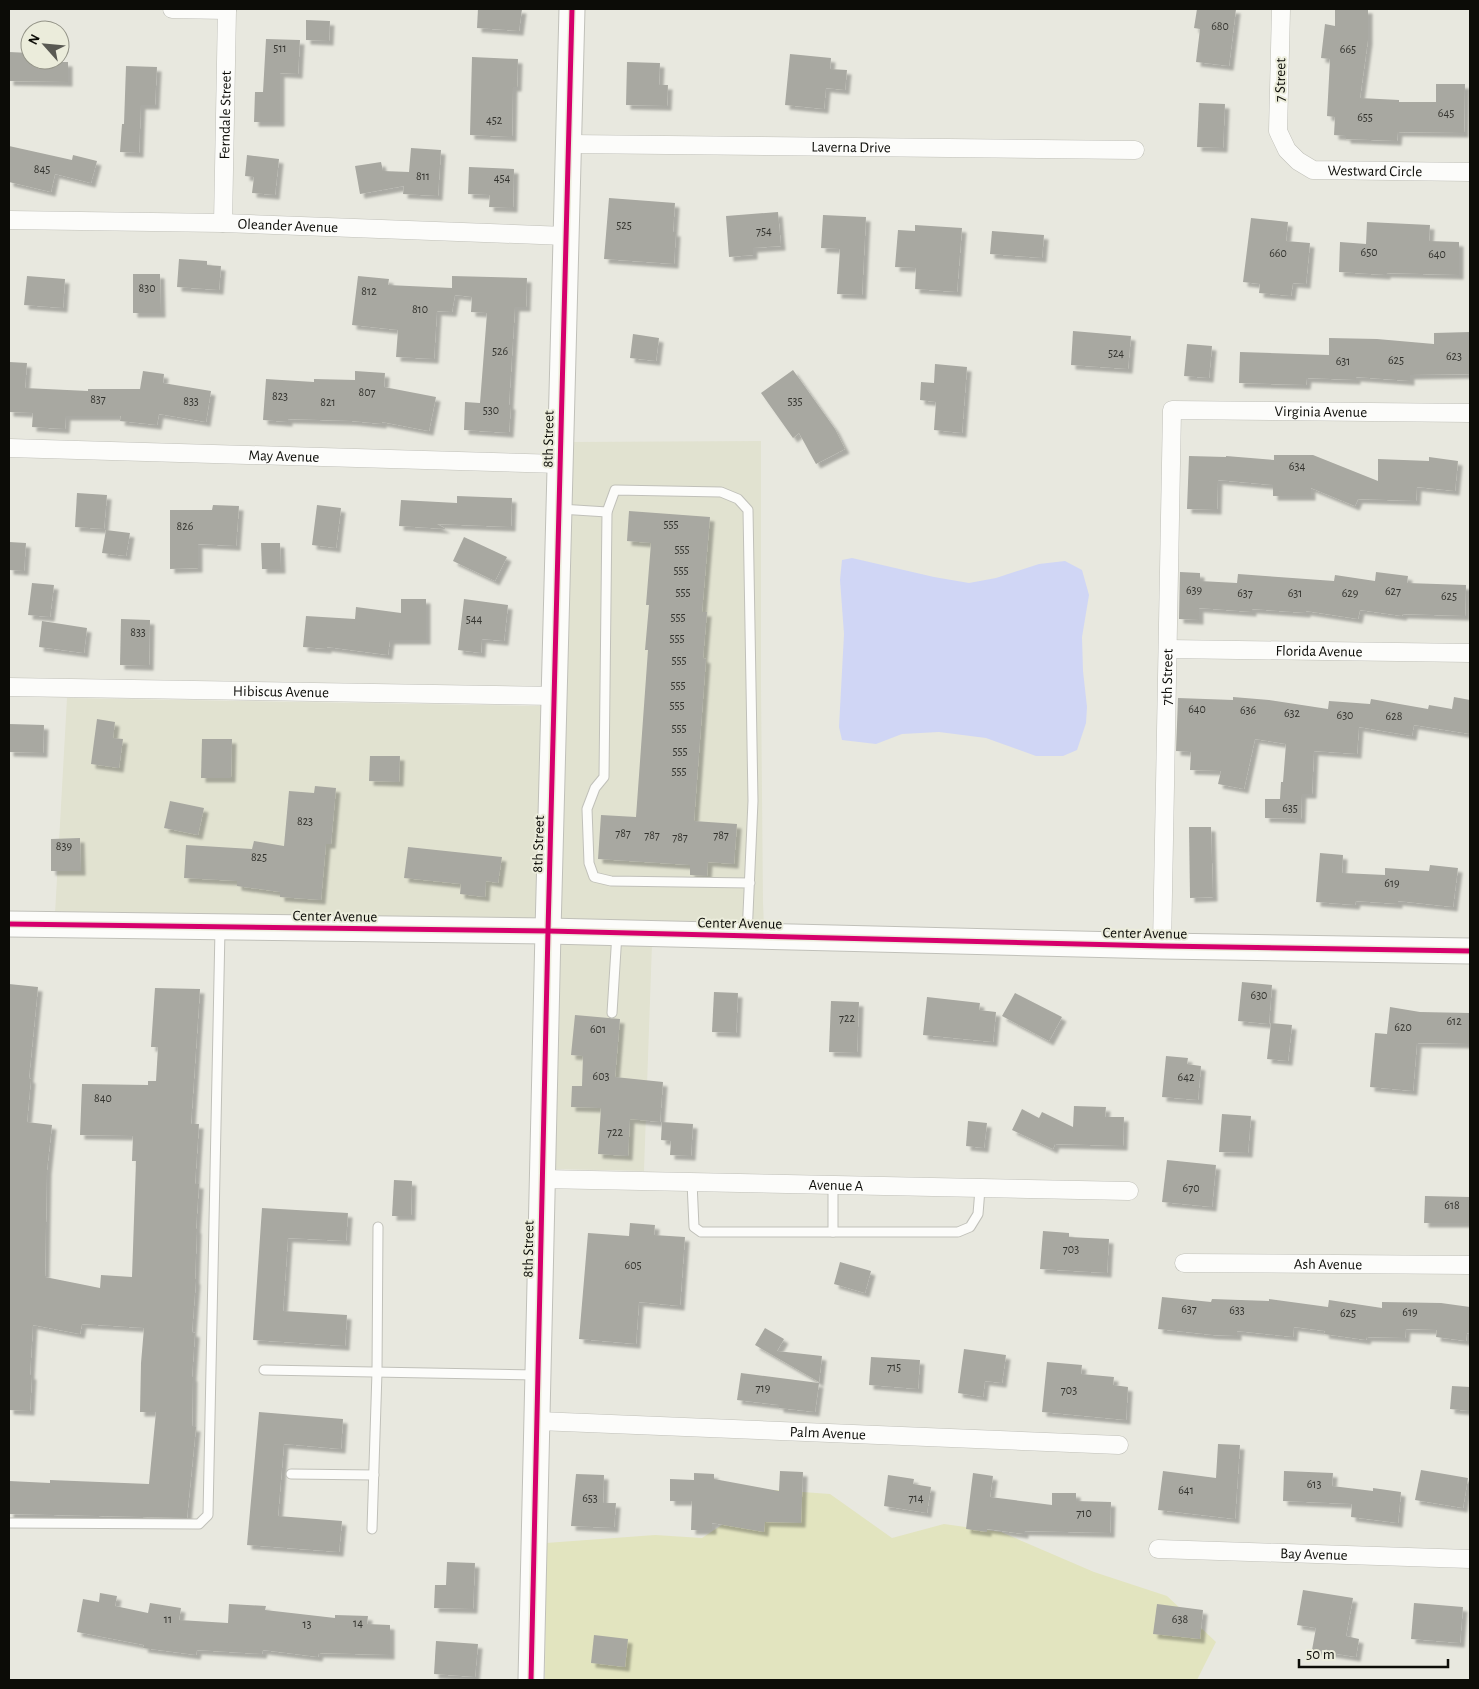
<svg xmlns="http://www.w3.org/2000/svg" width="1479" height="1689" viewBox="0 0 1479 1689" font-family="'Alegreya Sans',sans-serif">
  <style>
    .built { fill: #e1e2d0 }
    .green { fill: #e2e4bf }
    .water { fill: #d0d6f5 }
    .building { fill: #a8a8a1; filter: url(#shadow) }
    .lines { fill: none; stroke-linecap: round; stroke-linejoin: round }
    .lane-casing { stroke: #c0c0b9; stroke-width: 11 }
    .street-casing { stroke: #c0c0b9; stroke-width: 19 }
    .secondary-casing { stroke: #c0c0b9; stroke-width: 27 }
    .lane { stroke: #fcfcfa; stroke-width: 9 }
    .street { stroke: #fcfcfa; stroke-width: 18 }
    .secondary { stroke: #fcfcfa; stroke-width: 25 }
    .cycleway-casing { stroke: #ebecdb; stroke-width: 8 }
    .cycleway { stroke: #d6006c; stroke-width: 5 }
    .labels { text-anchor: middle; stroke-width: 4; stroke-linejoin: round; paint-order: stroke }
    .number-label { font-size: 12px; fill: #33332e }
    .street-label { font-size: 15px; fill: #0c0c07; stroke: #ebecdb }
  </style>
  <defs>
    <filter id="shadow"><feDropShadow dx="4.5" dy="4.5" stdDeviation="1" flood-color="#0004"/></filter>
  </defs>
  <rect width="100%" height="100%" fill="#e8e8df"/>
  <g class="built">
    <polygon points="761,441 761,687 763,903 764,926 559,921 567,706 572,442"/>
    <polygon points="67,698 543,706 537,921 55,914"/>
    <polygon points="559,942 652,944 644,1171 553,1169"/>
  </g>
  <polygon class="green" points="775,1490 830,1494 892,1538 944,1524 1001,1532 1094,1572 1167,1596 1216,1642 1197,1680 545,1680 546,1543 655,1535 702,1538"/>
  <polygon class="water" points="852,558 934,577 969,583 996,578 1039,564 1065,561 1082,570 1089,595 1082,637 1083,671 1087,707 1086,723 1077,750 1063,756 1036,756 986,738 939,732 902,734 876,744 842,740 839,727 844,634 840,580 842,560"/>
  <g class="building">
    <polygon points="478,9 522,9 519,31 477,28"/>
    <polygon points="1197,9 1236,9 1229,66 1196,62 1200,29 1194,28"/>
    <polygon points="1335,9 1368,9 1368,40 1360,98 1399,100 1399,102 1436,102 1436,84 1465,84 1464,133 1398,132 1397,141 1346,139 1346,136 1334,135 1335,117 1327,116 1330,59 1321,58 1325,24 1335,26"/>
    <polygon points="306,20 330,21 329,41 306,40"/>
    <polygon points="266,39 300,40 298,74 280,73 280,122 254,122 255,92 263,92"/>
    <polygon points="9,52 30,53 30,60 62,60 62,62 68,62 68,82 9,81"/>
    <polygon points="790,54 831,58 830,69 847,70 845,90 826,88 824,109 785,105"/>
    <polygon points="472,57 518,59 517,87 513,87 512,137 470,135"/>
    <polygon points="627,62 660,63 659,85 668,85 667,106 626,105"/>
    <polygon points="126,66 157,67 155,105 141,105 139,153 120,152 122,124 124,124"/>
    <polygon points="1199,103 1225,104 1223,148 1197,147"/>
    <polygon points="9,146 72,160 73,155 97,161 91,183 55,174 51,192 9,182"/>
    <polygon points="411,148 441,150 438,196 403,194 404,186 360,194 355,166 381,162 383,171 409,172"/>
    <polygon points="247,155 279,159 275,195 252,193 254,177 245,176"/>
    <polygon points="469,167 514,169 513,208 489,207 490,195 468,194"/>
    <polygon points="609,198 675,203 673,232 676,232 674,264 604,259"/>
    <polygon points="778,212 781,246 753,248 753,255 729,257 726,216"/>
    <polygon points="823,215 866,217 862,295 837,294 840,249 821,248"/>
    <polygon points="1251,218 1288,222 1286,241 1310,243 1306,284 1293,283 1291,296 1259,293 1260,284 1243,282"/>
    <polygon points="1367,222 1430,225 1429,241 1459,242 1459,275 1386,273 1386,275 1339,272 1340,242 1366,244"/>
    <polygon points="915,225 962,228 957,292 915,289 916,268 895,267 898,230 915,231"/>
    <polygon points="992,231 1044,235 1042,258 990,254"/>
    <polygon points="179,259 207,261 207,265 221,266 219,290 177,287"/>
    <polygon points="133,274 160,274 161,313 133,313"/>
    <polygon points="27,276 65,279 63,308 24,305"/>
    <polygon points="358,276 389,279 388,285 452,288 452,276 527,278 526,307 515,307 509,405 511,405 509,433 464,430 465,402 480,403 487,313 471,312 472,297 455,295 452,312 437,311 434,359 396,357 398,330 352,325"/>
    <polygon points="1073,331 1131,336 1128,369 1071,365"/>
    <polygon points="1470,332 1470,374 1410,375 1410,381 1356,377 1356,380 1307,378 1306,385 1239,383 1240,352 1329,355 1329,338 1377,339 1434,344 1434,333"/>
    <polygon points="633,334 659,338 656,361 630,358"/>
    <polygon points="1187,344 1212,346 1209,378 1184,376"/>
    <polygon points="9,362 27,363 25,388 88,391 88,389 140,389 143,371 164,374 163,383 211,391 206,422 159,414 157,425 120,421 121,416 66,416 65,429 32,427 33,413 9,412"/>
    <polygon points="935,364 967,367 962,433 934,430 936,402 920,400 921,382 934,383"/>
    <polygon points="793,370 835,429 845,449 816,464 799,433 793,438 761,393"/>
    <polygon points="355,371 385,373 384,387 436,397 429,431 382,422 382,424 352,421 288,419 288,422 263,420 266,379 314,382 314,379 355,380"/>
    <polygon points="1274,455 1313,455 1378,481 1378,459 1429,461 1429,457 1458,461 1455,491 1417,487 1416,501 1358,499 1355,506 1311,488 1311,496 1273,496 1273,485 1218,480 1217,510 1187,509 1189,456 1226,457 1226,456 1274,460"/>
    <polygon points="77,493 107,495 104,529 75,527"/>
    <polygon points="457,496 512,498 511,527 437,524 446,529 399,526 401,500 457,503"/>
    <polygon points="213,505 239,506 236,546 198,544 198,568 170,569 170,510 212,510"/>
    <polygon points="317,505 341,508 336,548 312,545"/>
    <polygon points="629,511 710,517 702,612 707,612 703,658 706,659 694,821 737,824 734,864 708,862 707,876 690,875 690,865 598,859 601,815 636,817 648,650 645,650 649,605 646,605 651,543 627,541"/>
    <polygon points="106,530 130,533 126,556 102,553"/>
    <polygon points="464,537 507,557 495,581 453,561"/>
    <polygon points="9,542 26,543 24,571 9,570"/>
    <polygon points="261,543 280,543 281,569 262,569"/>
    <polygon points="1180,572 1200,573 1200,581 1237,583 1238,574 1334,581 1335,575 1375,581 1376,572 1408,576 1407,583 1466,585 1465,616 1403,614 1402,616 1360,610 1358,619 1306,611 1306,613 1252,609 1252,612 1199,608 1199,620 1179,619"/>
    <polygon points="32,583 54,585 50,617 28,615"/>
    <polygon points="401,599 426,599 426,640 390,640 388,655 327,647 327,649 303,647 306,616 355,619 356,607 401,613"/>
    <polygon points="464,599 508,605 504,641 482,639 481,653 458,650"/>
    <polygon points="121,619 150,620 149,666 120,665"/>
    <polygon points="42,621 87,628 84,653 39,647"/>
    <polygon points="1233,697 1269,700 1328,709 1329,701 1370,704 1371,699 1428,709 1429,705 1452,709 1454,697 1470,700 1470,734 1414,725 1412,736 1359,727 1357,754 1314,751 1312,794 1302,794 1301,819 1265,818 1265,799 1280,799 1281,782 1283,782 1286,744 1255,739 1244,789 1218,784 1221,771 1190,770 1191,752 1176,751 1178,698 1233,700"/>
    <polygon points="97,719 115,722 113,738 123,739 119,768 91,764"/>
    <polygon points="9,724 44,725 43,753 9,752"/>
    <polygon points="202,739 232,739 231,778 201,778"/>
    <polygon points="370,756 400,756 399,782 369,781"/>
    <polygon points="315,786 336,788 331,844 326,844 321,900 280,897 280,892 237,886 237,881 184,878 186,845 252,849 254,841 284,846 289,791 314,793"/>
    <polygon points="170,801 204,808 198,835 164,828"/>
    <polygon points="1189,827 1211,827 1213,897 1190,898"/>
    <polygon points="80,838 81,871 51,871 51,839"/>
    <polygon points="408,847 502,857 498,883 486,881 485,897 460,894 461,884 404,878"/>
    <polygon points="1320,853 1343,855 1342,873 1385,875 1385,868 1429,871 1430,865 1458,868 1453,907 1398,901 1398,904 1356,901 1355,905 1316,902"/>
    <polygon points="1242,982 1272,985 1269,1024 1238,1021"/>
    <polygon points="9,984 38,987 29,1078 31,1079 27,1122 52,1125 47,1170 45,1277 100,1288 101,1275 132,1277 136,1161 132,1161 133,1136 80,1135 82,1084 148,1085 148,1081 156,1081 158,1047 151,1047 155,988 200,989 191,1124 199,1124 195,1184 199,1184 196,1229 197,1229 195,1280 196,1280 192,1332 195,1333 192,1377 193,1377 192,1427 196,1427 187,1518 9,1514 9,1481 50,1483 50,1480 149,1484 156,1412 140,1412 141,1363 144,1328 82,1324 80,1334 33,1325 30,1375 32,1375 30,1411 9,1410"/>
    <polygon points="714,992 738,993 736,1033 712,1032"/>
    <polygon points="1015,993 1062,1017 1049,1041 1002,1016"/>
    <polygon points="927,997 980,1003 979,1010 996,1012 993,1042 923,1035"/>
    <polygon points="831,1001 859,1002 857,1053 829,1052"/>
    <polygon points="1390,1007 1420,1012 1470,1013 1470,1044 1417,1043 1413,1091 1370,1087 1375,1033 1387,1034"/>
    <polygon points="575,1015 620,1019 615,1077 663,1082 660,1122 630,1119 628,1156 598,1154 601,1108 571,1107 572,1086 582,1086 583,1056 571,1055"/>
    <polygon points="1271,1023 1292,1025 1288,1061 1267,1059"/>
    <polygon points="1166,1056 1188,1058 1187,1064 1201,1066 1198,1100 1162,1097"/>
    <polygon points="1074,1106 1106,1107 1105,1117 1124,1117 1123,1146 1055,1144 1053,1149 1012,1130 1022,1109 1039,1118 1042,1112 1073,1127"/>
    <polygon points="1222,1114 1251,1116 1248,1153 1219,1152"/>
    <polygon points="968,1121 987,1123 984,1148 966,1146"/>
    <polygon points="662,1122 693,1124 691,1156 670,1155 671,1141 661,1140"/>
    <polygon points="1167,1160 1216,1165 1212,1207 1162,1202"/>
    <polygon points="394,1180 412,1181 411,1216 392,1216"/>
    <polygon points="1425,1196 1470,1197 1470,1223 1424,1223"/>
    <polygon points="262,1208 348,1213 346,1241 288,1238 283,1311 347,1315 345,1346 253,1340"/>
    <polygon points="630,1223 655,1225 654,1235 685,1237 680,1306 639,1302 636,1344 579,1339 588,1233 629,1236"/>
    <polygon points="1043,1231 1069,1233 1069,1237 1109,1239 1107,1273 1040,1269"/>
    <polygon points="840,1262 871,1271 865,1293 834,1284"/>
    <polygon points="1162,1297 1211,1302 1212,1299 1269,1301 1269,1299 1328,1307 1329,1300 1382,1308 1382,1302 1441,1303 1470,1307 1470,1334 1467,1333 1466,1341 1436,1337 1437,1330 1406,1329 1405,1338 1367,1337 1366,1340 1324,1334 1325,1331 1294,1327 1293,1337 1237,1331 1237,1336 1213,1335 1158,1329"/>
    <polygon points="765,1328 784,1339 777,1351 822,1356 819,1382 755,1345"/>
    <polygon points="964,1349 1006,1355 1002,1383 985,1381 983,1397 958,1393"/>
    <polygon points="871,1357 920,1360 918,1389 869,1385"/>
    <polygon points="1047,1362 1082,1365 1081,1374 1114,1377 1113,1385 1128,1387 1126,1420 1042,1412"/>
    <polygon points="741,1373 819,1383 815,1412 779,1408 779,1405 737,1400"/>
    <polygon points="1452,1386 1470,1387 1470,1411 1450,1409"/>
    <polygon points="259,1412 343,1419 341,1449 284,1444 278,1516 342,1521 339,1552 247,1545"/>
    <polygon points="1218,1444 1240,1445 1235,1519 1158,1510 1163,1471 1216,1478"/>
    <polygon points="1421,1470 1468,1478 1463,1508 1415,1500"/>
    <polygon points="780,1471 803,1472 801,1523 765,1522 764,1532 712,1523 712,1530 691,1530 692,1501 670,1501 670,1479 694,1480 694,1473 714,1474 714,1479 779,1491"/>
    <polygon points="1284,1471 1333,1473 1332,1486 1373,1491 1373,1488 1401,1492 1398,1523 1351,1517 1352,1504 1283,1501"/>
    <polygon points="973,1473 993,1476 990,1497 1052,1505 1052,1493 1076,1493 1076,1501 1111,1502 1110,1533 1024,1531 1024,1534 987,1529 987,1532 966,1529"/>
    <polygon points="576,1474 604,1475 603,1503 616,1503 614,1528 571,1526"/>
    <polygon points="888,1475 914,1479 913,1484 931,1487 927,1513 884,1506"/>
    <polygon points="447,1562 475,1563 473,1609 434,1608 435,1585 446,1585"/>
    <polygon points="1303,1590 1353,1598 1346,1636 1359,1639 1356,1657 1312,1650 1316,1628 1297,1625"/>
    <polygon points="100,1593 117,1596 115,1606 148,1613 150,1603 181,1608 179,1620 228,1623 229,1604 266,1606 265,1610 335,1618 335,1615 368,1616 367,1624 390,1625 390,1655 319,1653 318,1657 263,1650 262,1654 197,1650 196,1655 143,1648 144,1645 77,1632 83,1599 99,1602"/>
    <polygon points="1414,1603 1463,1607 1460,1643 1411,1639"/>
    <polygon points="1157,1604 1203,1610 1200,1639 1153,1634"/>
    <polygon points="594,1635 628,1639 625,1667 591,1663"/>
    <polygon points="436,1641 478,1644 475,1677 434,1674"/>
  </g>
  <g class="lines">
    <g class="lane-casing">
      <g id="lane">
        <polyline points="560,509 607,512"/>
        <polyline points="747,936 753,801 748,510 738,499 721,492 615,490 607,512 604,777 595,788 587,809 589,863 594,877 611,881 750,883"/>
        <polyline points="612,1013 617,933"/>
        <polyline points="692,1182 694,1227 701,1232 958,1232 970,1227 978,1214 980,1189"/>
        <polyline points="833,1186 833,1232"/>
        <polyline points="264,1370 536,1375"/>
        <polyline points="291,1474 374,1475"/>
        <polyline points="9,1523 199,1524 208,1515 220,929"/>
        <polyline points="372,1529 377,1372 378,1227"/>
      </g>
    </g>
    <g class="street-casing">
      <g id="street">
        <polyline points="172,9 227,10"/>
        <path id="s1" d="M1281,9L1278,131L1287,150L1298,161L1313,170L1470,172"/>
        <path id="s2" d="M569,144L1135,150"/>
        <path id="s3" d="M9,220L223,223L566,236"/>
        <path id="s4" d="M223,223L227,9"/>
        <path id="s5" d="M9,448L560,464"/>
        <path id="s6" d="M1168,649L1470,653"/>
        <path id="s7" d="M9,687L555,696"/>
        <path id="s8" d="M1162,946L1172,410L1470,413"/>
        <path id="s9" d="M542,1179L1129,1191"/>
        <path id="s10" d="M1184,1263L1470,1265"/>
        <path id="s11" d="M538,1421L1119,1445"/>
        <path id="s12" d="M1158,1549L1470,1559"/>
      </g>
    </g>
    <g class="secondary-casing">
      <g id="secondary">
        <polyline points="9,924 548,931 1162,946 1470,951"/>
        <polyline points="531,1680 548,931 572,9"/>
      </g>
    </g>
    <use href="#lane" class="lane"/>
    <use href="#street" class="street"/>
    <use href="#secondary" class="secondary"/>
    <g class="cycleway-casing">
      <g id="cycleway">
        <polyline points="9,924 548,931 1162,946 1470,951"/>
        <polyline points="531,1680 548,931 572,9"/>
      </g>
    </g>
    <use href="#cycleway" class="cycleway"/>
  </g>
  <g class="labels">
    <g class="number-label">
      <text x="1220" y="30">680</text>
      <text x="280" y="52">511</text>
      <text x="1348" y="53">665</text>
      <text x="1446" y="117">645</text>
      <text x="1365" y="121">655</text>
      <text x="494" y="124">452</text>
      <text x="42" y="173">845</text>
      <text x="423" y="180">811</text>
      <text x="502" y="182">454</text>
      <text x="624" y="229">525</text>
      <text x="764" y="235">754</text>
      <text x="1369" y="256">650</text>
      <text x="1278" y="257">660</text>
      <text x="1437" y="258">640</text>
      <text x="147" y="292">830</text>
      <text x="369" y="295">812</text>
      <text x="420" y="313">810</text>
      <text x="500" y="355">526</text>
      <text x="1116" y="357">524</text>
      <text x="1454" y="360">623</text>
      <text x="1396" y="364">625</text>
      <text x="1343" y="365">631</text>
      <text x="367" y="396">807</text>
      <text x="280" y="400">823</text>
      <text x="98" y="403">837</text>
      <text x="191" y="405">833</text>
      <text x="795" y="405">535</text>
      <text x="328" y="406">821</text>
      <text x="491" y="414">530</text>
      <text x="1297" y="470">634</text>
      <text x="671" y="528">555</text>
      <text x="185" y="530">826</text>
      <text x="682" y="553">555</text>
      <text x="681" y="574">555</text>
      <text x="1194" y="594">639</text>
      <text x="1393" y="595">627</text>
      <text x="683" y="596">555</text>
      <text x="1245" y="597">637</text>
      <text x="1295" y="597">631</text>
      <text x="1350" y="597">629</text>
      <text x="1449" y="600">625</text>
      <text x="678" y="621">555</text>
      <text x="474" y="623">544</text>
      <text x="138" y="636">833</text>
      <text x="677" y="642">555</text>
      <text x="679" y="664">555</text>
      <text x="678" y="689">555</text>
      <text x="677" y="709">555</text>
      <text x="1197" y="713">640</text>
      <text x="1248" y="714">636</text>
      <text x="1292" y="717">632</text>
      <text x="1345" y="719">630</text>
      <text x="1394" y="720">628</text>
      <text x="679" y="732">555</text>
      <text x="680" y="755">555</text>
      <text x="679" y="775">555</text>
      <text x="1290" y="812">635</text>
      <text x="305" y="825">823</text>
      <text x="623" y="837">787</text>
      <text x="652" y="839">787</text>
      <text x="721" y="839">787</text>
      <text x="680" y="841">787</text>
      <text x="64" y="850">839</text>
      <text x="259" y="861">825</text>
      <text x="1392" y="887">619</text>
      <text x="1259" y="999">630</text>
      <text x="847" y="1022">722</text>
      <text x="1454" y="1025">612</text>
      <text x="1403" y="1031">620</text>
      <text x="598" y="1033">601</text>
      <text x="601" y="1080">603</text>
      <text x="1186" y="1081">642</text>
      <text x="103" y="1102">840</text>
      <text x="615" y="1136">722</text>
      <text x="1191" y="1192">670</text>
      <text x="1452" y="1209">618</text>
      <text x="1071" y="1253">703</text>
      <text x="633" y="1269">605</text>
      <text x="1189" y="1313">637</text>
      <text x="1237" y="1314">633</text>
      <text x="1410" y="1316">619</text>
      <text x="1348" y="1317">625</text>
      <text x="894" y="1371">715</text>
      <text x="763" y="1392">719</text>
      <text x="1069" y="1394">703</text>
      <text x="1314" y="1488">613</text>
      <text x="1186" y="1494">641</text>
      <text x="590" y="1502">653</text>
      <text x="916" y="1502">714</text>
      <text x="1084" y="1517">710</text>
      <text x="168" y="1623">11</text>
      <text x="1180" y="1623">638</text>
      <text x="358" y="1627">14</text>
      <text x="307" y="1628">13</text>
    </g>
    <g class="street-label">
      <text transform="translate(1280 80) rotate(-89)" y="5">7 Street</text>
      <text dy="5" stroke="none"><textPath href="#s4" startOffset="108">Ferndale Street</textPath></text>
      <text dy="5" stroke="none"><textPath href="#s2" startOffset="282">Laverna Drive</textPath></text>
      <text dy="5" stroke="none"><textPath href="#s1" startOffset="238">Westward Circle</textPath></text>
      <text dy="5" stroke="none"><textPath href="#s3" startOffset="279">Oleander Avenue</textPath></text>
      <text dy="5" stroke="none"><textPath href="#s8" startOffset="685">Virginia Avenue</textPath></text>
      <text transform="translate(548 439) rotate(-89)" y="5">8th Street</text>
      <text dy="5" stroke="none"><textPath href="#s5" startOffset="275">May Avenue</textPath></text>
      <text dy="5" stroke="none"><textPath href="#s6" startOffset="151">Florida Avenue</textPath></text>
      <text dy="5" stroke="none"><textPath href="#s8" startOffset="269">7th Street</textPath></text>
      <text dy="5" stroke="none"><textPath href="#s7" startOffset="272">Hibiscus Avenue</textPath></text>
      <text transform="translate(538 844) rotate(-88)" y="5">8th Street</text>
      <text transform="translate(335 916) rotate(1)" y="5">Center Avenue</text>
      <text transform="translate(740 923) rotate(1)" y="5">Center Avenue</text>
      <text transform="translate(1145 933) rotate(1)" y="5">Center Avenue</text>
      <text dy="5" stroke="none"><textPath href="#s9" startOffset="294">Avenue A</textPath></text>
      <text transform="translate(528 1249) rotate(-89)" y="5">8th Street</text>
      <text dy="5" stroke="none"><textPath href="#s10" startOffset="144">Ash Avenue</textPath></text>
      <text dy="5" stroke="none"><textPath href="#s11" startOffset="290">Palm Avenue</textPath></text>
      <text dy="5" stroke="none"><textPath href="#s12" startOffset="156">Bay Avenue</textPath></text>
    </g>
  </g>
  <rect width="1479" height="1689" fill="none" stroke="#0c0c07" stroke-width="20"/>
  <g transform="translate(45 45) rotate(297)"><circle r="24" fill="#ebecdb" stroke="#929286"/>
  <path d="M0-4L9 19L0 12L-9 19Z" fill="#595953"/>
  <text y="-8" font-size="14" font-weight="bold" text-anchor="middle" fill="#0c0c07">N</text>
  </g>
  <path d="M1299 1659v8h149v-8" fill="none" stroke="#0c0c07" stroke-width="2.5"/>
  <text x="1306" y="1659" font-size="15" fill="#0c0c07" stroke="#ebecdb" stroke-width="4" paint-order="stroke">50 m</text>
</svg>
